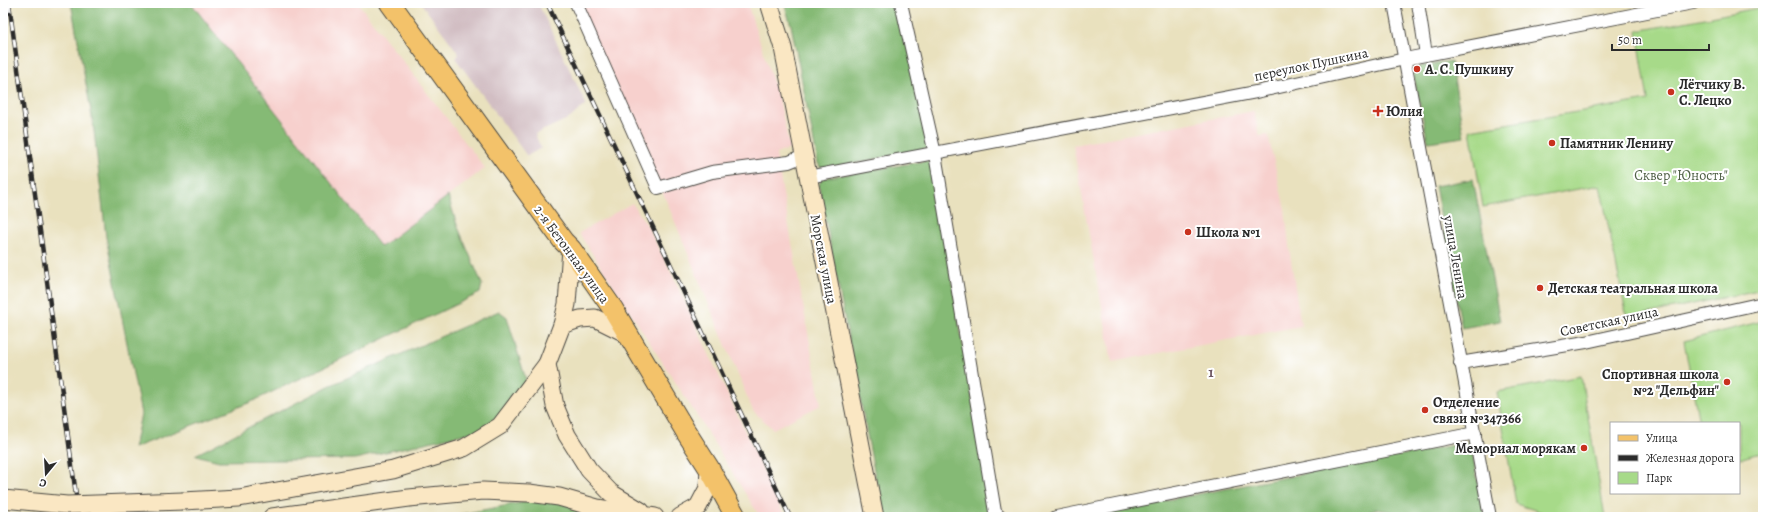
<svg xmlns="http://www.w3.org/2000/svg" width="1766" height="520" viewBox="0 0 1766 520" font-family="Alegreya,serif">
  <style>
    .built { fill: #f7d0cd }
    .industrial { fill: #d2bec3 }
    .green { fill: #a7da89; stroke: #69825a }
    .forest { fill: #85ba75; stroke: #587250 }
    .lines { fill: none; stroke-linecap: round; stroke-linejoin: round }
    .street-casing { stroke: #484641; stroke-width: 14 }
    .secondary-casing { stroke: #484641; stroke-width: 19 }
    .primary-casing { stroke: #484641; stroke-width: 22 }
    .street { stroke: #fff; stroke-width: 12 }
    .secondary { stroke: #fae7c3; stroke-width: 17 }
    .primary { stroke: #f3c26a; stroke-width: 20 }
    .rail-casing { stroke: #2b2b2b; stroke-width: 4.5 }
    .rail { stroke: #fff; stroke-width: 3; stroke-dasharray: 9; stroke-linecap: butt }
    .secondary-bridge-casing { stroke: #484641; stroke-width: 19; stroke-linecap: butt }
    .secondary-bridge { stroke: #fae7c3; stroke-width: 17 }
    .poi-dot { fill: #c8321e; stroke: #fff; stroke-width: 1.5 }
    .labels { text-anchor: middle; stroke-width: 4; stroke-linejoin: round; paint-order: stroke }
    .street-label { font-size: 14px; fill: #2b2b2b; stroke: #fff }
    .poi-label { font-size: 14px; font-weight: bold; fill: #2b2b2b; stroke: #fff; text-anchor: start }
    .park-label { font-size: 14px; fill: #506047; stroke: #fff }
    .neighbourhood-label { font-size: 15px; font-weight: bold; fill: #6f5865; stroke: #fff }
  </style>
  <rect width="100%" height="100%" fill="#fff"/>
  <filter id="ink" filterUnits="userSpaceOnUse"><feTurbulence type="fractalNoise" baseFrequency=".025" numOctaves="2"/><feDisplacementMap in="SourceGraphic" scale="8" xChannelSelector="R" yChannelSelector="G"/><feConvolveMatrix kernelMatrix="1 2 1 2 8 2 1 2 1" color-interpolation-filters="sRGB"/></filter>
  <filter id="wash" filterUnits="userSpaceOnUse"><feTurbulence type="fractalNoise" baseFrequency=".012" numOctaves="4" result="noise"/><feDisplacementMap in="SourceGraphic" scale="16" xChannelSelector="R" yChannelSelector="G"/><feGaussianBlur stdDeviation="0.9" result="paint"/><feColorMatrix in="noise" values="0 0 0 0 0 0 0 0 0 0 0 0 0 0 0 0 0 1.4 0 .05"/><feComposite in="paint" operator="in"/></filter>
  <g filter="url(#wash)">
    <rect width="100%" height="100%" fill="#e9e1be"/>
    <g class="built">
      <polygon points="190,3 358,3 485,168 379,249"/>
      <polygon points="577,3 747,3 780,103 790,149 776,154 821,405 773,429 753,411 663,193"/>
      <polygon points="1254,111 1259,136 1268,135 1285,209 1290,254 1301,326 1112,362 1073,145"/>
      <polygon points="632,203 647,225 667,264 785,517 760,517 701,422 579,233"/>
    </g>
    <polygon class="industrial" points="421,3 538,3 586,104 570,118 535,134 541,148 527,156 456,59 459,54"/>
    <g class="green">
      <polygon points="1763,7 1763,289 1627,318 1600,185 1483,207 1470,130 1648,100 1637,31"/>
      <polygon points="1763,321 1763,452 1739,459 1739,423 1699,423 1684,341"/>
      <polygon points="1581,376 1605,517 1557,517 1516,504 1497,392"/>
    </g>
    <g class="forest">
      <polygon points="71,3 191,3 381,247 448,196 457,225 482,284 480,293 251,402 134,448 141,414 106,237 93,122"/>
      <polygon points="784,3 903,3 929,147 925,149 825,169 820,167 818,163 791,25"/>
      <polygon points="1451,61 1464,137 1428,142 1412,68"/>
      <polygon points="926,161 931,163 993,517 883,517 819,186 820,182 823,178"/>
      <polygon points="1473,179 1500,321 1462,328 1435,186"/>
      <polygon points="499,311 507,317 526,380 521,411 477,431 355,459 219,461 195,455 329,386"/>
      <polygon points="1470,442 1485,516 1476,517 1410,517 1406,514 1375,509 1357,517 1079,517"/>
      <polygon points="556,496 576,503 578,517 446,517"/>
    </g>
  </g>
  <g filter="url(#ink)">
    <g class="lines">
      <g class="street-casing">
        <g id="street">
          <polyline points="576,3 658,188 712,172 789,162 804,156"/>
          <polyline points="901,3 935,154 995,512 1000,517"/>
          <polyline points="1394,3 1490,517"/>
          <polyline points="1418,3 1426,55"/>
          <polyline points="808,177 1256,92 1405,59 1693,3"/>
          <polyline points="1460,363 1586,342 1763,303"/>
          <polyline points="1056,517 1475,433"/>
        </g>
      </g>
      <g class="secondary-casing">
        <g id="secondary">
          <polyline points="769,3 783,48 875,517"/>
          <polyline points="562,325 567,304 571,249"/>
          <polyline points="627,334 595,318 580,319 562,325 547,364 555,406 567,435 589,470 611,493 641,511"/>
          <polyline points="183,501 239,498 393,470 464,448 500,426 547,364"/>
          <polyline points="272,517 409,498 483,491 529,493 559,497 597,508 655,517"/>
          <polyline points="680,517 698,507 708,488 709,468"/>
        </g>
      </g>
      <g class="primary-casing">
        <polyline id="primary" points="390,3 563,241 571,249 613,309 686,432 709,468 736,517"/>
      </g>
      <use href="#street" class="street"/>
      <use href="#secondary" class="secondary"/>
      <use href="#primary" class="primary"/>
      <g class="rail-casing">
        <g id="rail">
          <polyline points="9,3 79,517"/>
          <polyline points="547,3 790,517"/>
        </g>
      </g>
      <use href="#rail" class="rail"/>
      <g class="secondary-bridge-casing">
        <polyline id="secondary-bridge" points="3,499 67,505 183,501"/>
      </g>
      <use href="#secondary-bridge" class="secondary-bridge"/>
    </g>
  </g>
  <g class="poi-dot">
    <circle cx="1417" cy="69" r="4"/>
    <circle cx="1671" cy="92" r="4"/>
    <path d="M1376 105h4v4h4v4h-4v4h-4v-4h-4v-4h4z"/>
    <circle cx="1552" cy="143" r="4"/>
    <circle cx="1188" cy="232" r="4"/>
    <circle cx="1540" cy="288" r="4"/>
    <circle cx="1727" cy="382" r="4"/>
    <circle cx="1425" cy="410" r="4"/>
    <circle cx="1584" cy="448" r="4"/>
  </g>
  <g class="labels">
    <g class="street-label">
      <text transform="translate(1311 64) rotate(-12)" y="5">переулок Пушкина</text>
      <text transform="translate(572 254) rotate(54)" y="5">2-я Бетонная улица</text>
      <text transform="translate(1456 257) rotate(80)" y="5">улица Ленина</text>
      <text transform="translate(824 259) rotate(79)" y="5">Морская улица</text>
      <text transform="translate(1609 321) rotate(-12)" y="5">Советская улица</text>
    </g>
    <g class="poi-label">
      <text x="1425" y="74">А. С. Пушкину</text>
      <text x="1679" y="89">Лётчику В.<tspan x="1679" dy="16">С. Лецко</tspan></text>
      <text x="1386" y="116">Юлия</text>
      <text x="1560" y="148">Памятник Ленину</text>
      <text x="1196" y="237">Школа №1</text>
      <text x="1548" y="293">Детская театральная школа</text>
      <text x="1719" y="379" text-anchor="end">Спортивная школа<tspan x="1719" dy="16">№2 "Дельфин"</tspan></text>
      <text x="1433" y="407">Отделение<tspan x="1433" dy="16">связи №347366</tspan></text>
      <text x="1576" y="453" text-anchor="end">Мемориал морякам</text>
    </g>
    <g class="park-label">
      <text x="1681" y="180">Сквер "Юность"</text>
    </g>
    <g class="neighbourhood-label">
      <text x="1211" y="377">1</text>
    </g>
  </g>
  <rect width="1766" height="520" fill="none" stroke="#fff" stroke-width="16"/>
  <rect x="1610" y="422" width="130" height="72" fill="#ffffff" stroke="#aaaaaa"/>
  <rect x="1618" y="435" width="20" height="6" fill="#f3c26a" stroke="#aaaaaa"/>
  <text x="1646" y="442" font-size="12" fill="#2b2b2b">Улица</text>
  <rect x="1618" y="455" width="20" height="6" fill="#2b2b2b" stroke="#aaaaaa"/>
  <text x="1646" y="462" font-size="12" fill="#2b2b2b">Железная дорога</text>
  <rect x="1618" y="472" width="20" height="12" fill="#a7da89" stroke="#aaaaaa"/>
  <text x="1646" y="482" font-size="12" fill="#2b2b2b">Парк</text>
  <g transform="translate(46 474) rotate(198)" stroke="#ffffff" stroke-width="3" paint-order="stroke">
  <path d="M0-3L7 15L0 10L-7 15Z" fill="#2b2b2b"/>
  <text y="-6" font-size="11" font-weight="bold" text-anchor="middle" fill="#2b2b2b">С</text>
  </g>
  <path d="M1612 44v6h97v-6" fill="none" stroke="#2b2b2b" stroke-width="2"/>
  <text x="1618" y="44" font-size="12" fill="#2b2b2b" stroke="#ffffff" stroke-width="3" paint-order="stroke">50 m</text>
</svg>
